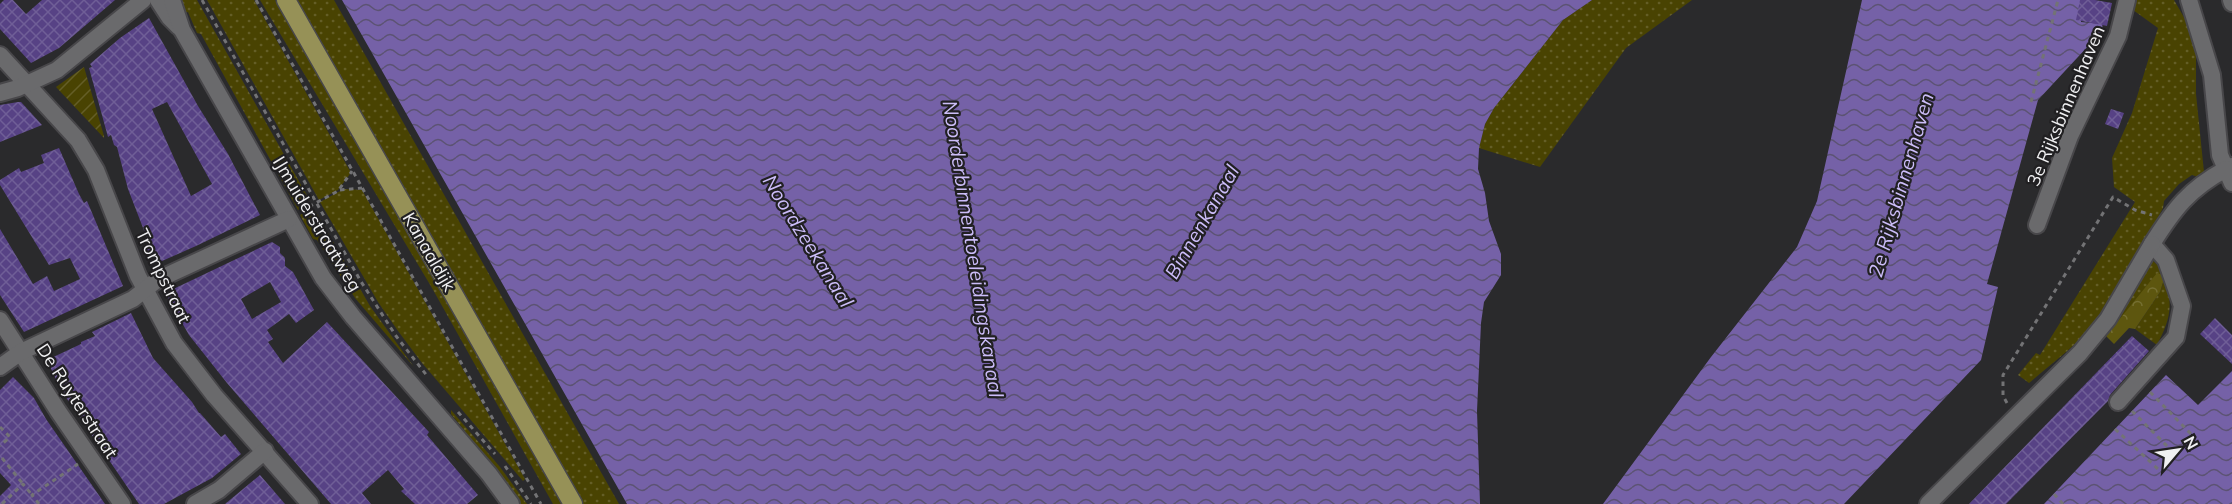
<svg xmlns="http://www.w3.org/2000/svg" width="2232" height="504" viewBox="0 0 2232 504" font-family="Mulish,sans-serif">
  <style>
    .grass { fill: url(#grass-dots) }
    .forest { fill: url(#forest-crowns) }
    .garden { fill: url(#garden-furrows) }
    .water { fill: url(#water-waves) }
    .building { fill: url(#building-cross-hatch); fill-rule: evenodd }
    .lines { fill: none; stroke-linecap: round; stroke-linejoin: round }
    .minor-casing { stroke: #48474a; stroke-width: 20 }
    .major-casing { stroke: #48474a; stroke-width: 21 }
    .path { stroke: #737375; stroke-width: 3; stroke-dasharray: 4.5 4.5; stroke-linecap: butt }
    .minor { stroke: #6a6a6c; stroke-width: 16 }
    .major { stroke: #969157; stroke-width: 18 }
    .labels { text-anchor: middle; stroke-width: 4.5; stroke-linejoin: round; paint-order: stroke }
    .street-label { font-size: 18px; fill: #f0f0f2; stroke: #212022 }
    .water-label { font-size: 20px; font-style: italic; fill: #ccbdf9; stroke: #212022 }
  </style>
  <defs>
    <pattern id="grass-dots" width="8" height="8" patternUnits="userSpaceOnUse" patternTransform="scale(1.5)"><rect width="8" height="8" fill="#494302"/><path d="M2 2h.1M6 6h.1" fill="none" stroke="#645e27" stroke-width="1.8" stroke-linecap="round"/></pattern>
    <pattern id="forest-crowns" width="20" height="18" patternUnits="userSpaceOnUse" patternTransform="scale(1.5)"><rect width="20" height="18" fill="#5d560f"/><path d="M2 6a3 3 0 1 1 6 0M12 15a3 3 0 1 1 6 0" fill="none" stroke="#756f32"/></pattern>
    <pattern id="garden-furrows" width="10" height="10" patternUnits="userSpaceOnUse" patternTransform="scale(1.5)"><rect width="10" height="10" fill="#494302"/><path d="M-1 1l2-2M0 10L10 0M9 11l2-2" fill="none" stroke="#645e27"/></pattern>
    <pattern id="water-waves" width="16" height="10" patternUnits="userSpaceOnUse" patternTransform="scale(1.5)"><rect width="16" height="10" fill="#7561a7"/><path d="M0 5q4-4 8 0t8 0" fill="none" stroke="#5c5373"/></pattern>
    <pattern id="building-cross-hatch" width="8" height="8" patternUnits="userSpaceOnUse" patternTransform="scale(1.5)"><rect width="8" height="8" fill="#574285"/><path d="M0 0l8 8M0 8l8-8" fill="none" stroke="#6f5e97"/></pattern>
  </defs>
  <rect width="100%" height="100%" fill="#2a2a2c"/>
  <g class="grass">
    <polygon points="178,0 197,0 309,199 307,205 298,210 201,34 197,33 188,12 184,13"/>
    <polygon points="207,0 254,0 350,171 350,174 338,190 319,200"/>
    <polygon points="260,0 275,0 563,504 553,504 432,288"/>
    <polygon points="295,0 334,0 619,504 583,504"/>
    <polygon points="1592,0 1692,0 1626,48 1540,167 1479,148 1485,124 1494,108 1563,20"/>
    <path d="M2136,0H2174L2189,26L2196,50V94L2204,172L2198,177L2192,175L2179,184L2164,201L2163,208C2139,252 2111,310 2075,344C2060,358 2044,370 2029,383L2018,375L2036,353L2040,355L2135,202L2114,187L2112,158L2132,113L2158,28L2133,10Z"/>
    <polygon points="344,189 362,190 525,479 523,481 422,363 398,331 378,302 320,202"/>
    <polygon points="311,209 316,212 370,306 414,367 355,298 317,240 313,239 300,215"/>
    <polygon points="2150,258 2167,274 2107,336 2102,337"/>
    <path d="M2165,277C2173,306 2171,318 2157,345L2135,329L2160,292Z"/>
    <polygon points="451,410 500,467 527,504 519,504 463,434 465,431 451,414"/>
  </g>
  <polygon class="forest" points="2157,273 2165,276 2160,292 2135,329 2129,328 2114,344 2106,336"/>
  <polygon class="garden" points="84,67 104,136 104,138 56,87"/>
  <g class="water">
    <polygon points="342,0 1592,0 1563,20 1494,108 1485,124 1479,148 1478,169 1485,193 1489,221 1501,254 1501,275 1484,302 1481,323 1477,411 1480,504 627,504"/>
    <polygon points="1862,0 2090,0 2082,0 2081,22 2102,24 2103,30 2038,100 1987,284 1998,287 1981,360 1844,504 1603,504 1711,357 1797,247 1817,201"/>
    <polygon points="2232,371 2232,504 2044,504 2166,375 2198,405"/>
  </g>
  <g class="building">
    <polygon points="4,0 13,0 26,14 42,0 115,0 59,48 31,63 0,29 0,4"/>
    <polygon points="2080,0 2095,0 2112,3 2107,26 2076,20"/>
    <path d="M149,18L198,106L228,154L260,215L196,246L153,265L146,247L150,246L128,189L117,147L114,145L111,135L108,137L89,68L92,67L90,64L120,38ZM167,102L212,184L191,196L152,109Z"/>
    <polygon points="18,102 21,102 42,125 0,142 0,105"/>
    <polygon points="2111,109 2124,113 2118,129 2105,124"/>
    <polygon points="59,148 79,194 84,203 87,201 123,286 24,332 0,295 0,229 33,284 47,276 54,291 80,279 70,258 49,265 0,185 0,180 19,168 21,172 44,163 41,155"/>
    <path d="M272,242L280,247V253L285,258V266L293,272L314,310L296,323L289,314L267,330L273,339L268,342L283,363L327,322L429,432L427,435L478,495L467,504H415L401,491L404,489L388,470L362,493L371,504H331L227,383L189,335L165,293ZM270,282L281,302L252,319L241,299Z"/>
    <polygon points="131,313 153,358 192,402 199,413 200,413 221,437 225,434 241,454 212,478 164,504 139,504 61,390 47,360 81,344 81,342 95,336 92,332"/>
    <polygon points="2215,318 2232,335 2232,364 2200,334"/>
    <polygon points="2132,336 2149,351 2110,395 2108,401 2006,504 1969,504"/>
    <polygon points="13,377 34,398 46,419 105,504 0,504 0,496 11,485 0,473 0,390"/>
    <polygon points="260,475 285,504 225,504"/>
  </g>
  <g class="lines">
    <g class="minor-casing">
      <g id="minor">
        <polyline points="158,0 169,17 179,27"/>
        <polyline points="172,0 182,30 323,278 353,317 489,474 511,504"/>
        <polyline points="2189,0 2212,75 2220,155 2226,169 2232,166"/>
        <polyline points="2231,0 2232,3"/>
        <polyline points="0,55 78,140 96,170 138,276 174,343 214,395 310,504"/>
        <polyline points="0,93 18,88 57,70 143,0"/>
        <polyline points="2037,225 2070,136 2118,36 2127,0"/>
        <polyline points="0,320 58,411 122,504"/>
        <polyline points="0,367 21,352 133,299 157,280 289,219"/>
        <path d="M2118,402L2176,337L2182,306L2166,260L2152,244C2174,209 2189,189 2226,169L2232,183"/>
        <polyline points="195,504 219,490 265,451"/>
        <polyline points="1928,504 2080,353 2108,319 2152,244"/>
      </g>
    </g>
    <g class="major-casing">
      <polyline id="major" points="286,0 573,504"/>
    </g>
    <g class="path">
      <polyline points="202,0 360,280 396,336 428,377"/>
      <polyline points="256,0 541,504"/>
      <polyline points="2031,102 2058,0"/>
      <polyline points="340,190 362,188"/>
      <polyline points="301,211 338,191 352,171"/>
      <polyline points="2150,392 2191,434"/>
      <polyline points="2007,403 2003,396 2003,375 2113,197 2135,210 2152,215"/>
      <polyline points="2132,411 2175,454"/>
      <polyline points="458,412 495,454"/>
      <polyline points="0,427 10,437 0,446"/>
      <polyline points="2115,429 2158,469"/>
      <polyline points="2,458 23,484"/>
      <polyline points="505,466 531,504"/>
      <polyline points="2054,494 2063,504"/>
      <polyline points="2,504 23,484 32,495"/>
      <polyline points="39,504 32,495 78,464"/>
    </g>
    <use href="#minor" class="minor"/>
    <use href="#major" class="major"/>
  </g>
  <g class="labels">
    <g class="street-label">
      <text transform="translate(2066 106) rotate(-67)" y="6">3e Rijksbinnenhaven</text>
      <text transform="translate(317 224) rotate(59)" y="6">IJmuiderstraatweg</text>
      <text transform="translate(429 252) rotate(60)" y="6">Kanaaldijk</text>
      <text transform="translate(163 276) rotate(64)" y="6">Trompstraat</text>
      <text transform="translate(77 401) rotate(57)" y="6">De Ruyterstraat</text>
    </g>
    <g class="water-label">
      <text transform="translate(1901 185) rotate(-74)" y="7">2e Rijksbinnenhaven</text>
      <text transform="translate(1202 222) rotate(-60)" y="7">Binnenkanaal</text>
      <text transform="translate(808 241) rotate(58)" y="7">Noordzeekanaal</text>
      <text transform="translate(973 249) rotate(81)" y="7">Noorderbinnentoeleidingskanaal</text>
    </g>
  </g>
  <g transform="translate(2178 450) rotate(61)" stroke="#212022" stroke-width="4.5" paint-order="stroke">
  <path d="M0-4.5L10 22L0 15L-10 22Z" fill="#f0f0f2"/>
  <text y="-9" font-size="16" font-weight="bold" text-anchor="middle" fill="#f0f0f2">N</text>
  </g>
</svg>
